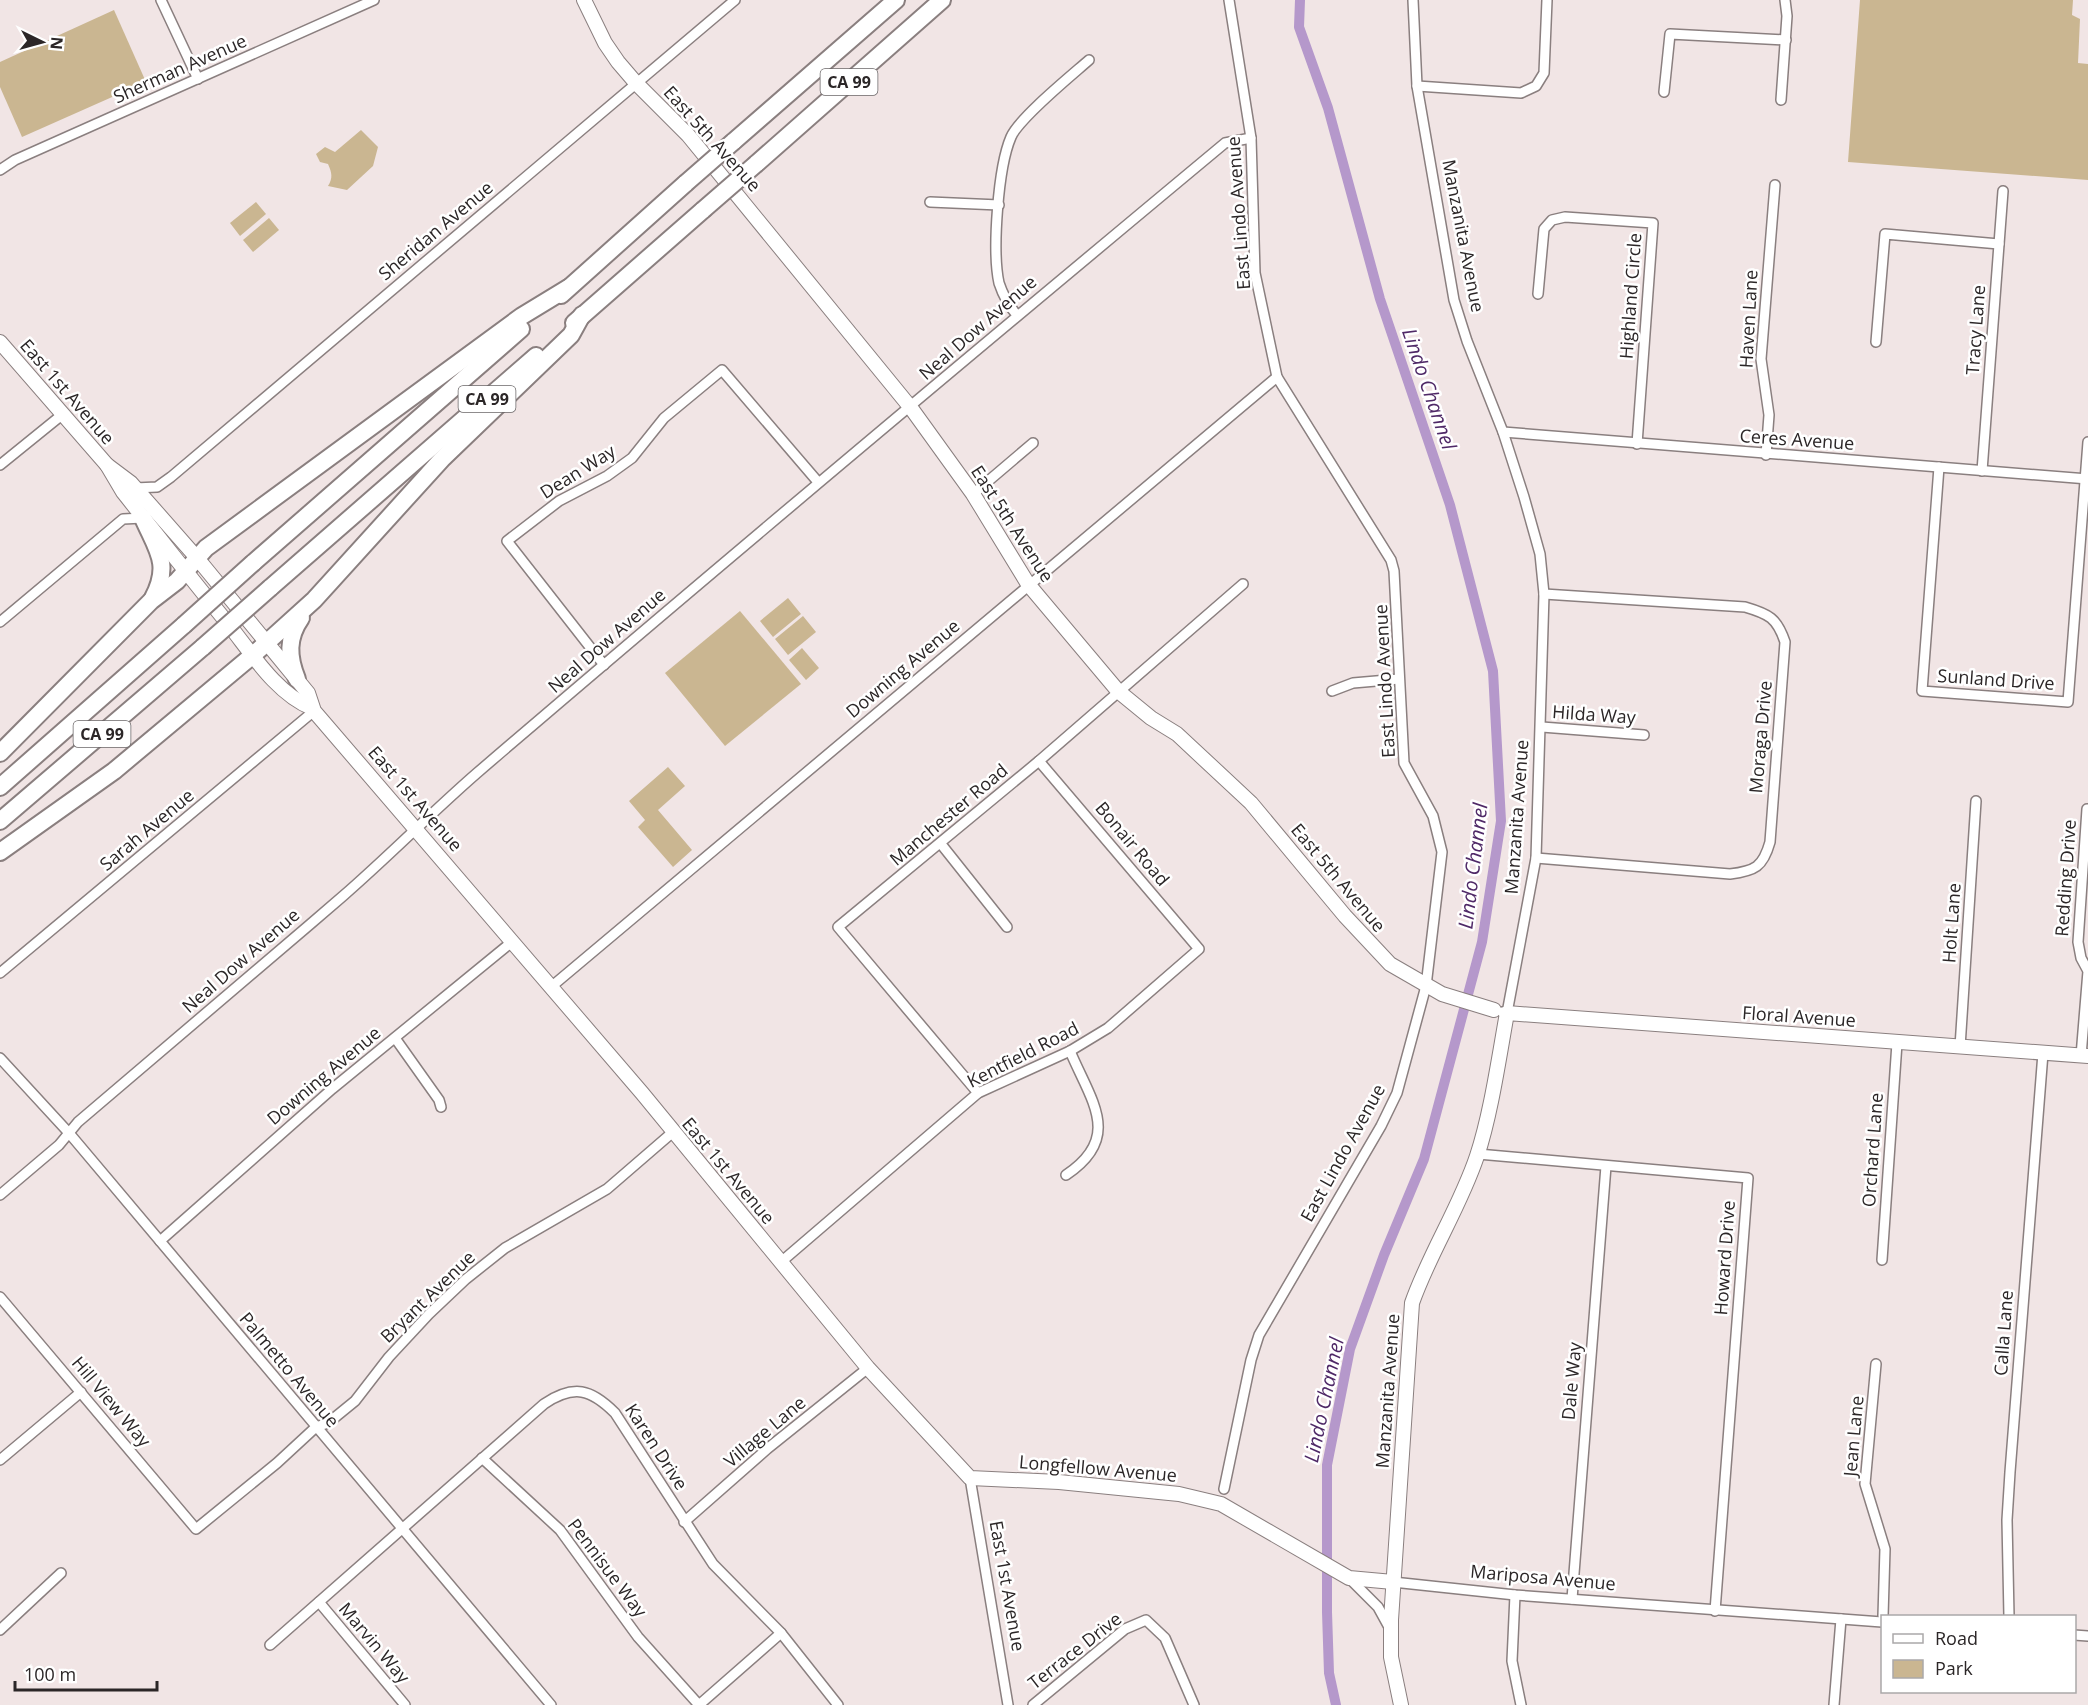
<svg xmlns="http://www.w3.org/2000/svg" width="2088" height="1705" viewBox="0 0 2088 1705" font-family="'Open Sans',sans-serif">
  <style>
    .green { fill: #cab691 }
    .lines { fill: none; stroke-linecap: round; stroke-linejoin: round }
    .canal { stroke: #b598cb; stroke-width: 10 }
    .street-casing { stroke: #8a7f7f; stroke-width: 12 }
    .secondary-casing { stroke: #8a7f7f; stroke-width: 16 }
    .highway-casing { stroke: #8a7f7f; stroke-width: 20 }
    .street { stroke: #fff; stroke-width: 9 }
    .secondary { stroke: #fff; stroke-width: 14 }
    .highway { stroke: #fff; stroke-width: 16 }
    .highway-bridge-casing { stroke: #8a7f7f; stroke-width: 20; stroke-linecap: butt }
    .highway-bridge { stroke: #fff; stroke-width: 16 }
    .labels { text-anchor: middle; stroke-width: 5; stroke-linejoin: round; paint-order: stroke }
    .shield { fill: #fff; stroke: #6b6768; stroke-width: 1.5 }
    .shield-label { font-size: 16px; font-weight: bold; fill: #2b2627 }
    .street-label { font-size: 18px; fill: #2b2627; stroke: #fff }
    .water-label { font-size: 20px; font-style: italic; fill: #4f2967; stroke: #fff }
  </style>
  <rect width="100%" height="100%" fill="#f1e5e5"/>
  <g class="green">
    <polygon points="1860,0 2073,0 2072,15 2080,19 2078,63 2088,64 2088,180 1848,162"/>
    <polygon points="114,10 146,82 22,137 0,87 0,62"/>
    <path d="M361,130L378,147L373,166L347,190L328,186C333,178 332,173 328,164L320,162L316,154L325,147L335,152Z"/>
    <polygon points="256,202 266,214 240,236 230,223"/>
    <polygon points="269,218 279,230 253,252 243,240"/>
    <polygon points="788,598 801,614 773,637 760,621"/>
    <polygon points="740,611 801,684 725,746 665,673"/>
    <polygon points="803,616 816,632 788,655 775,639"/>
    <polygon points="802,648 819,668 806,680 789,660"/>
    <polygon points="668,767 685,786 658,810 692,850 673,867 638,827 645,820 629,801"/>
  </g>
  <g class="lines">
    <polyline class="canal" points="1300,0 1299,27 1328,108 1380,299 1450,505 1493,671 1501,821 1482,942 1424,1159 1384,1255 1350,1349 1327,1465 1327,1612 1329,1673 1336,1705"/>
    <g class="street-casing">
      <g id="street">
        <polyline points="161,0 198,79"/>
        <polyline points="1413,0 1417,86 1454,300 1467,341 1503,432 1524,497 1540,554 1544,594 1536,858 1507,1013 1502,1012"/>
        <polyline points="1417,86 1521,93 1536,86 1544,73 1547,0"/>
        <polyline points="1664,92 1670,34 1786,40"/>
        <polyline points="1781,100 1787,16 1785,0"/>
        <polyline points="0,170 15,160 374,0"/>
        <polyline points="930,202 999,205"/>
        <polyline points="1538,294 1544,229 1552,220 1565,217 1653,223 1637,444"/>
        <path d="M1017,315C1008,305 1003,295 999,283C992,251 998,167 1011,137C1019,118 1072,75 1089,60"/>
        <polyline points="1876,342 1885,234 1999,244"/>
        <polyline points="1503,432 2088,479"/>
        <polyline points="1766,455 1769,415 1761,359 1775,185"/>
        <polyline points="0,465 63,414"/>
        <polyline points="1939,467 1922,691 2068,702 2088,442"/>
        <polyline points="1982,471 2003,191"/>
        <polyline points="135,488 157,487 171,477 735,0"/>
        <polyline points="973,494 1033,443"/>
        <polyline points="0,622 123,519 143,518"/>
        <polyline points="604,665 507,541 559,501 607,476 632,458 664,418 722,370 818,482"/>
        <polyline points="1332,691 1353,683 1399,679"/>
        <polyline points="1542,727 1644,735"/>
        <polyline points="941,844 1007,927"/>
        <path d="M1536,858L1730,874C1755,871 1763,867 1770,842L1785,642C1777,618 1769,614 1745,607L1544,594"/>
        <polyline points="0,973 314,711"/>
        <polyline points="551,987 1277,377"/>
        <polyline points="395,1038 439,1100 441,1107"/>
        <polyline points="1960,1047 1976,801"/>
        <polyline points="2081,1056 2088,971 2081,958 2078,942 2087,809"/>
        <polyline points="0,1058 69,1133 551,1705"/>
        <polyline points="978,1093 838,927 1039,761 1243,584"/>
        <polyline points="1478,1154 1748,1178 1715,1611"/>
        <path d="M1066,1175C1123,1137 1091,1101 1070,1051"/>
        <path d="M0,1195L59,1145L78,1122C166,1047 255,972 343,896C389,856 431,813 477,773C724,561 974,352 1225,143L1251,138"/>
        <polyline points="160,1241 332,1089 513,941"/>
        <polyline points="1882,1260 1897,1043"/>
        <polyline points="781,1262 978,1093 1070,1051 1108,1028 1199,949 1039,761"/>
        <polyline points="0,1297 196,1529 277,1463 316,1427 328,1423 355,1401 389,1357 429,1314 466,1279 505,1248 607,1189 673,1132"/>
        <polyline points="1876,1364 1865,1484 1885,1549 1883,1616"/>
        <polyline points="482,1458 560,1530 638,1637 699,1705"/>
        <polyline points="0,1460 81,1392"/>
        <polyline points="970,1478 1008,1705"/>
        <polyline points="1224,1489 1251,1360 1259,1335 1381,1126 1397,1093 1426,986 1442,852 1433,816 1404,763 1394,571 1391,560 1277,377 1255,273 1251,138 1229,0"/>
        <polyline points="684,1522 767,1449 868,1368"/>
        <polyline points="1349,1578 1378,1607 1389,1627"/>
        <polyline points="1393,1582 1515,1595 1882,1622"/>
        <polyline points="1515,1595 1512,1661 1521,1705"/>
        <polyline points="1572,1599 1606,1166"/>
        <polyline points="319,1602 405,1705"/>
        <polyline points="2009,1616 2007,1520 2010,1472 2043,1053"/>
        <polyline points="0,1630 61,1573"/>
        <polyline points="2074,1635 2088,1636"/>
        <path d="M270,1645L544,1404C574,1384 591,1389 615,1413L713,1564L781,1633L838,1705"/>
        <polyline points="699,1705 781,1633"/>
        <polyline points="1033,1705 1125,1629 1146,1620 1165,1638 1194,1705"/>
        <polyline points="1834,1705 1841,1619"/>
      </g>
    </g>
    <g class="secondary-casing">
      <g id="secondary">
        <polyline points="584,0 605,43 618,62 636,83 688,135 911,408 973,494 1028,584 1118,691 1151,718 1177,734 1251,803 1345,916 1390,964 1442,994 1494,1010"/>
        <path d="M0,342L107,465L123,492C158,536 193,581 229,625C252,654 277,694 312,708"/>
        <polyline points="107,465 131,483 197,558 308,693 314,711 642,1093 868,1368 970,1478 1059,1482 1179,1494 1221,1504 1349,1578 1393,1582"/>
        <path d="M1401,1705L1391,1657V1620L1412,1303C1430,1252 1460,1207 1477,1156C1491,1114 1499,1057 1507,1013L2088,1056"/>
      </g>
    </g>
    <g class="highway-casing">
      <g id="highway">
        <polyline points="733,142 896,0"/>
        <polyline points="756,164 942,0"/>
        <polyline points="561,295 686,183"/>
        <polyline points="574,323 703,210"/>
        <path d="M143,518C157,550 171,564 153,598"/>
        <polyline points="253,563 521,329"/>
        <polyline points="270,588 536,356"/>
        <path d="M297,679C288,657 287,638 301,618"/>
        <polyline points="0,753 151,601 177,581 206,548 522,316 568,288"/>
        <polyline points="0,787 184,625"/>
        <polyline points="0,821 203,647"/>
        <polyline points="0,852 114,771 253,655 314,600 442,459 571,335 582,315"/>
      </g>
    </g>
    <use href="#street" class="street"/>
    <use href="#secondary" class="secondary"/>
    <use href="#highway" class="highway"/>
    <g class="highway-bridge-casing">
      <g id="highway-bridge">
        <polyline points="686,183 733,142"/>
        <polyline points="703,210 756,164"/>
        <polyline points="184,625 253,563"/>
        <polyline points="203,647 270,588"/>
      </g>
    </g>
    <use href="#highway-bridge" class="highway-bridge"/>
  </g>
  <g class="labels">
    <g class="shield">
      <rect x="820.5" y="69" width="57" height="26" rx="4.5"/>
      <rect x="458.5" y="386" width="57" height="26" rx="4.5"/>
      <rect x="73.5" y="721" width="57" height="26" rx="4.5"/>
    </g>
    <g class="shield-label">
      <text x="849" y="88">CA 99</text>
      <text x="487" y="405">CA 99</text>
      <text x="102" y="740">CA 99</text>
    </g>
    <g class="street-label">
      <text transform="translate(180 69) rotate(-24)" y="6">Sherman Avenue</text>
      <text transform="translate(712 139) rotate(48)" y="6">East 5th Avenue</text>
      <text transform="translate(1239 213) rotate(-94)" y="6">East Lindo Avenue</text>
      <text transform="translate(436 231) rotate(-40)" y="6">Sheridan Avenue</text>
      <text transform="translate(1463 236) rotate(79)" y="6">Manzanita Avenue</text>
      <text transform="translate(1631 296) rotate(-86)" y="6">Highland Circle</text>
      <text transform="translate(1749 319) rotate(-87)" y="6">Haven Lane</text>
      <text transform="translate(978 328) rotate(-41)" y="6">Neal Dow Avenue</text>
      <text transform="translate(1976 330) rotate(-86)" y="6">Tracy Lane</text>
      <text transform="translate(67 392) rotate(49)" y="6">East 1st Avenue</text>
      <text transform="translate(1797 440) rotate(4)" y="6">Ceres Avenue</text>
      <text transform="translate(578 472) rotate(-32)" y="6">Dean Way</text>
      <text transform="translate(1012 524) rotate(57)" y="6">East 5th Avenue</text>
      <text transform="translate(607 641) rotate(-41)" y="6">Neal Dow Avenue</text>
      <text transform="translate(903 669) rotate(-40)" y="6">Downing Avenue</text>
      <text transform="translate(1996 680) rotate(4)" y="6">Sunland Drive</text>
      <text transform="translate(1385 681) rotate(-93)" y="6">East Lindo Avenue</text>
      <text transform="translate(1594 715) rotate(4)" y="6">Hilda Way</text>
      <text transform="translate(1761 737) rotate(-85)" y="6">Moraga Drive</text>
      <text transform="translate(415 799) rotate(49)" y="6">East 1st Avenue</text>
      <text transform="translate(949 815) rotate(-40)" y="6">Manchester Road</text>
      <text transform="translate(1517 817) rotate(-86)" y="6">Manzanita Avenue</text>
      <text transform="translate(147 830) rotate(-40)" y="6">Sarah Avenue</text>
      <text transform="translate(1132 844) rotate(50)" y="6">Bonair Road</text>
      <text transform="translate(1338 878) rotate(50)" y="6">East 5th Avenue</text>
      <text transform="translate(2066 878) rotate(-86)" y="6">Redding Drive</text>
      <text transform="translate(1952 923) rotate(-86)" y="6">Holt Lane</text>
      <text transform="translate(241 961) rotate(-41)" y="6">Neal Dow Avenue</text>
      <text transform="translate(1799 1017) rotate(4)" y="6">Floral Avenue</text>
      <text transform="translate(1023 1055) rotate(-27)" y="6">Kentfield Road</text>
      <text transform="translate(324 1076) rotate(-40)" y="6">Downing Avenue</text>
      <text transform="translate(1873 1150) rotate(-86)" y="6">Orchard Lane</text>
      <text transform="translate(1343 1153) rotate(-61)" y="6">East Lindo Avenue</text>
      <text transform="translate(728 1171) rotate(50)" y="6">East 1st Avenue</text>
      <text transform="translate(1725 1258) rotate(-86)" y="6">Howard Drive</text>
      <text transform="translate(428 1297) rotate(-44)" y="6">Bryant Avenue</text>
      <text transform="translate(2004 1333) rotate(-86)" y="6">Calla Lane</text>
      <text transform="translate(289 1370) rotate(50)" y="6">Palmetto Avenue</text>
      <text transform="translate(1572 1381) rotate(-85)" y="6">Dale Way</text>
      <text transform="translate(1388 1391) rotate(-86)" y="6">Manzanita Avenue</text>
      <text transform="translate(111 1402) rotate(50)" y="6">Hill View Way</text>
      <text transform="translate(765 1432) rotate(-40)" y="6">Village Lane</text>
      <text transform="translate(1854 1436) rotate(-85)" y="6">Jean Lane</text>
      <text transform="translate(656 1447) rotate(57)" y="6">Karen Drive</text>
      <text transform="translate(1098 1469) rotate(5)" y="6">Longfellow Avenue</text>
      <text transform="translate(607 1568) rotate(53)" y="6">Pennisue Way</text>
      <text transform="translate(1543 1578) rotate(5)" y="6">Mariposa Avenue</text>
      <text transform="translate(1007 1586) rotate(80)" y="6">East 1st Avenue</text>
      <text transform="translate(374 1643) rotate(50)" y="6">Marvin Way</text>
      <text transform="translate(1075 1651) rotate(-38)" y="6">Terrace Drive</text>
    </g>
    <g class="water-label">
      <text transform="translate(1429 389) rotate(71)" y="7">Lindo Channel</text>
      <text transform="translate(1473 866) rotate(-83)" y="7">Lindo Channel</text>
      <text transform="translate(1324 1400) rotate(-78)" y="7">Lindo Channel</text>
    </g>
  </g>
  <rect x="1881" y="1615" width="195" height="78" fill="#ffffff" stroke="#aaa8a9" stroke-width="1.5"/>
  <rect x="1893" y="1634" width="30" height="9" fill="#ffffff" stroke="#aaa8a9" stroke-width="1.5"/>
  <text x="1935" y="1645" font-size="18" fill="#2b2627">Road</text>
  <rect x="1893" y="1660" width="30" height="18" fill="#cab691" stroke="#aaa8a9" stroke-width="1.5"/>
  <text x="1935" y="1675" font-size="18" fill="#2b2627">Park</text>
  <g transform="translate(42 42) rotate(95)" stroke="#ffffff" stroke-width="4.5" paint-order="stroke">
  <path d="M0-4.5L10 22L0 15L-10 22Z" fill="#2b2627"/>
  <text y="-9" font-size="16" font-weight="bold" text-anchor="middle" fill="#2b2627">N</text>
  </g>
  <path d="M15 1681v9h142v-9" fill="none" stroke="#2b2627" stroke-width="3"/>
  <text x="24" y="1681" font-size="18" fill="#2b2627" stroke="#ffffff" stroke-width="4.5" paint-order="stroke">100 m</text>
</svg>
